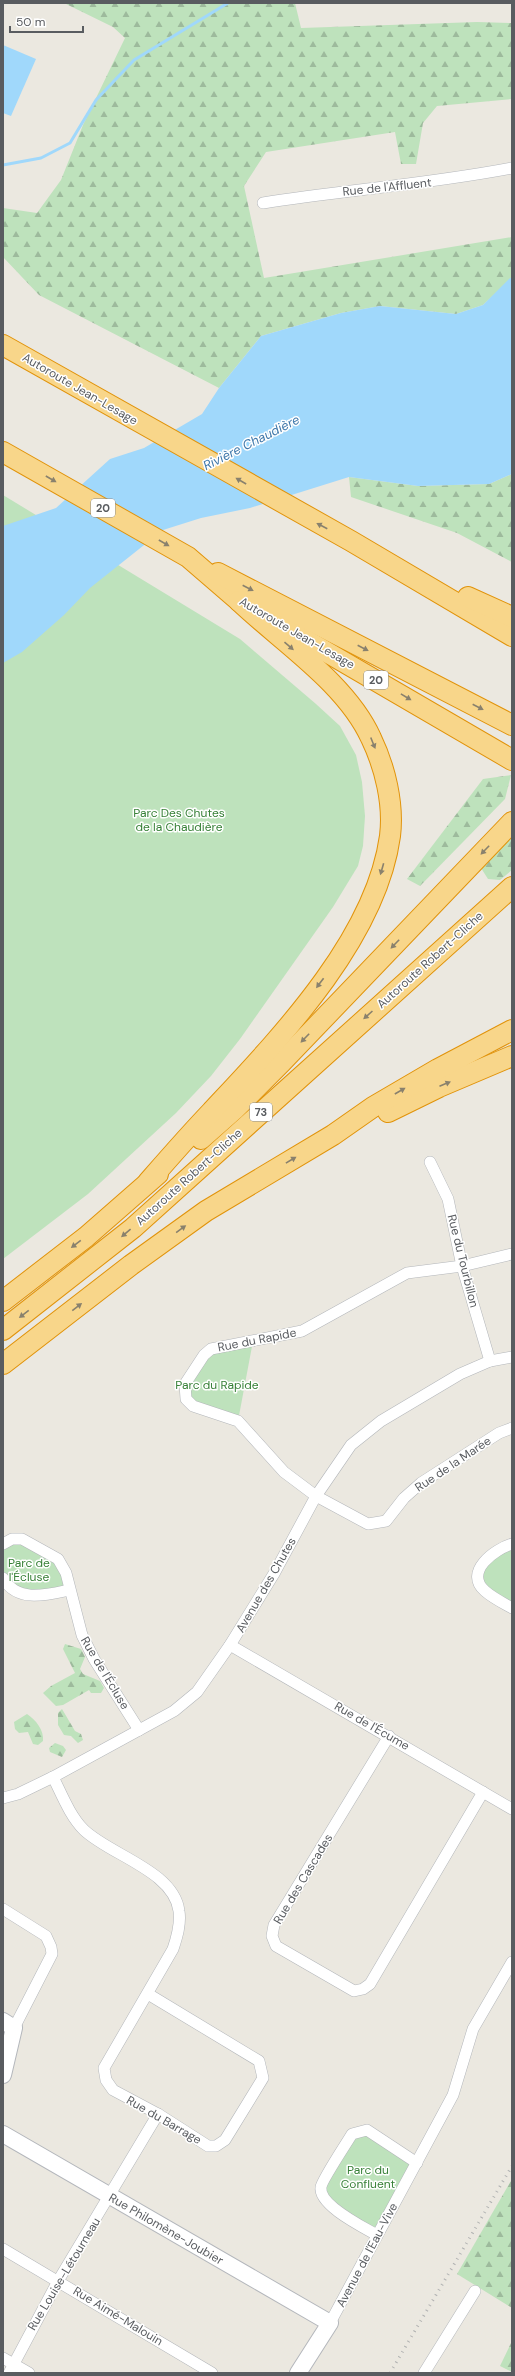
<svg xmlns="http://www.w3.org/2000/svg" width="515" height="2376" viewBox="0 0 515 2376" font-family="'DM Sans',sans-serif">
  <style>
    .forest { fill: url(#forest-firs) }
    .green { fill: #bee2bc }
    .water { fill: #a0d8fb }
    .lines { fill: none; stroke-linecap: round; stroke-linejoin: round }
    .stream { stroke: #a0d8fb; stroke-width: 3 }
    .street-casing { stroke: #b3b6ba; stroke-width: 12 }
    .secondary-casing { stroke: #b4b7bc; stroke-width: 18 }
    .highway-casing { stroke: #e1930a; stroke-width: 22 }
    .street { stroke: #fff; stroke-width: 11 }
    .secondary { stroke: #fff; stroke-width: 16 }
    .highway { stroke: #f8d68a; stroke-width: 20 }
    .rail { stroke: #b1b2b2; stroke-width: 3; stroke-dasharray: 1 5; stroke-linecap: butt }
    .oneway { fill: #89816d }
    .labels { text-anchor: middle; stroke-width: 3; stroke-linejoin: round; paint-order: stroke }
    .shield { fill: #fff; stroke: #8b8d90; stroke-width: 1 }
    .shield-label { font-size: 11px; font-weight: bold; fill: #595c60 }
    .street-label { font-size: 12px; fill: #595c60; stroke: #fff }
    .park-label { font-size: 12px; fill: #378037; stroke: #fff }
    .water-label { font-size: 13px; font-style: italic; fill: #4079ab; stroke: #fff }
  </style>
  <defs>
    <pattern id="forest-firs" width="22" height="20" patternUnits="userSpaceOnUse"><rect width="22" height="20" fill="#bee2bc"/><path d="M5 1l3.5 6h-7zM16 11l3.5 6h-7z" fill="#9dba9c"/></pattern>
  </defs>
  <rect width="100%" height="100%" fill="#ebe8e0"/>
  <g class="forest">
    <polygon points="64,3 295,3 301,28 477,22 512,23 512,99 437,106 423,123 416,164 401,164 395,132 266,152 244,186 264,278 512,237 512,278 483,305 456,314 380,306 341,313 261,336 219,388 39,295 3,257 3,208 37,213 61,180 83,125 125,38 113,27"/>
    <polygon points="512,474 512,562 457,533 351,497 349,477 418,486 489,484"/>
    <polygon points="511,775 505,799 420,886 407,879 483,779"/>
    <polygon points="512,836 512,870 500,880 488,879 481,868"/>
    <polygon points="65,1644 81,1649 85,1657 80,1669 83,1674 100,1681 104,1688 101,1693 91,1693 89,1690 63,1705 56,1706 43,1693 51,1686 75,1673 63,1649"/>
    <polygon points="62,1709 75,1731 81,1734 83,1740 78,1743 71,1736 64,1735 58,1725 58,1713"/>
    <path d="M27,1714C36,1720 44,1730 43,1741L38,1745L33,1744L28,1732L19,1733L15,1729L14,1722Z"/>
    <polygon points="55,1743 63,1746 66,1750 62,1757 50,1752 49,1748"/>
    <polygon points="512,2179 512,2308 457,2274"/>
    <polygon points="512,2341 512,2372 500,2366"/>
  </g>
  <g class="green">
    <polygon points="3,495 240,639 316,704 340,726 356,755 362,782 365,816 363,846 358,866 333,907 240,1039 211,1076 176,1113 88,1194 3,1259"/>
    <polygon points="253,1341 238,1421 193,1406 185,1384 204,1355"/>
    <polygon points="12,1539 58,1559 69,1590 27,1595 3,1578 3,1544"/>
    <polygon points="512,1544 512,1608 484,1591 482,1563"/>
    <polygon points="359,2131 417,2163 377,2235 329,2205 321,2187"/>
  </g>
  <g class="water">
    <polygon points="3,45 36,59 11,116 3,113"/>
    <polygon points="510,278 512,278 512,474 489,484 418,486 349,477 250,508 201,518 163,530 90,588 64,615 22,652 3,663 3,526 56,508 110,459 144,448 202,414 219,388 261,336 341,313 380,306 456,314 483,305"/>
  </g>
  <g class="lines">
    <polyline class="stream" points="3,165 41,158 70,143 96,100 134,60 228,3"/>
    <g class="street-casing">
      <g id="street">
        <path d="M263,203C346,190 429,184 512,168"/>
        <polyline points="430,1162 448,1199 462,1266 490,1361"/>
        <polyline points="512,1254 462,1266 407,1273 302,1331 211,1349 204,1355 185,1384 186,1399 193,1406 238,1421 284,1472 316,1496 368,1524 386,1521 404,1498 421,1483 499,1433 512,1428"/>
        <polyline points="3,1544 12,1539 22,1539 58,1559 66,1573 82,1635 94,1659 139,1730"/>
        <path d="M512,1544C495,1549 463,1572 485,1591C493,1598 503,1603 512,1608"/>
        <path d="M3,1578C17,1603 46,1595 69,1590"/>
        <polyline points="230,1645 512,1809"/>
        <polyline points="389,1736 274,1925 272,1936 276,1946 354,1991 363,1989 370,1984 483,1792"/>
        <path d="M53,1777C62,1795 70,1816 84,1830C110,1855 174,1871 179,1911C181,1924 177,1937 173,1949L104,2068L106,2080L113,2090L158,2114L208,2146H216L225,2140L263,2078L259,2061L148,1994"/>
        <polyline points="3,1798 18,1794 53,1777 174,1711 197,1692 230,1645 275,1572 316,1496 351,1445 381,1421 460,1374 490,1361 512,1357"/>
        <polyline points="3,1909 46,1936 51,1947 52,1954 14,2028"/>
        <path d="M377,2235C363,2227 318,2205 321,2187C322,2180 346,2144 352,2134L367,2130L417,2163"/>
        <polyline points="3,2249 212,2373"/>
        <polyline points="330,2323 453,2095 473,2029 512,1962"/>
        <polyline points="3,2358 29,2373"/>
        <polyline points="9,2373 58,2281 158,2114"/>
        <polyline points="424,2373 475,2291"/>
      </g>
    </g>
    <g class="secondary-casing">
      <g id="secondary">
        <polyline points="3,2021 14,2028 3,2075"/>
        <polyline points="3,2134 330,2323 298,2373"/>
      </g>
    </g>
    <g class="highway-casing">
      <g id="highway">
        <polyline points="3,345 351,541 512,636"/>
        <polyline points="3,452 188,557 239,601 512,760"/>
        <polyline points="218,573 512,725"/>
        <polyline points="468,597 512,617"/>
        <polyline points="388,1112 439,1087 512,1056"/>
        <polyline points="201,1139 235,1109 281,1063 512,822"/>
        <path d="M148,1182C169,1158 189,1135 211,1112C279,1039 376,939 390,836C394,804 385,767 371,738C346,683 282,642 239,601"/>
        <polyline points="3,1301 86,1237 158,1174"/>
        <polyline points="3,1330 133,1228 512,887"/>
        <polyline points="3,1364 131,1265 206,1211 333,1135 373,1107 438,1069 512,1030"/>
      </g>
    </g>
    <use href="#street" class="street"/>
    <use href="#secondary" class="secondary"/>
    <use href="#highway" class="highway"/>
    <polyline class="rail" points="390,2373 512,2166"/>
  </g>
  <defs><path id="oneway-solid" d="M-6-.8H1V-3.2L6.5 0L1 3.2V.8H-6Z"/></defs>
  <g class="oneway">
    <use href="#oneway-solid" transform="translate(51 479) rotate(30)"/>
    <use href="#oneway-solid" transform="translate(241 481) rotate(-150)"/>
    <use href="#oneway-solid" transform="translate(322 526) rotate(-152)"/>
    <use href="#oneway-solid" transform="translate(164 543) rotate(30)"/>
    <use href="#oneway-solid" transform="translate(248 588) rotate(27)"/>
    <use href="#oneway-solid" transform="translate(289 646) rotate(41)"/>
    <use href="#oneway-solid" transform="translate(363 648) rotate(27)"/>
    <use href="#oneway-solid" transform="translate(406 697) rotate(31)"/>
    <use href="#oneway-solid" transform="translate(478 707) rotate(27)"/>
    <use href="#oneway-solid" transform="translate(373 743) rotate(68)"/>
    <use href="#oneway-solid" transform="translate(485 850) rotate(134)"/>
    <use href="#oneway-solid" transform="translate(382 869) rotate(106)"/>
    <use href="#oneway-solid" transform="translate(395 944) rotate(134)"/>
    <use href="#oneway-solid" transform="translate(320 983) rotate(127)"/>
    <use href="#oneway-solid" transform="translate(368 1015) rotate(138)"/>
    <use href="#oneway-solid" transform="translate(305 1038) rotate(134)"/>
    <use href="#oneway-solid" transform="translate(445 1084) rotate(-23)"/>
    <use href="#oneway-solid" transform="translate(400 1091) rotate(-30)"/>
    <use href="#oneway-solid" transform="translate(291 1160) rotate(-31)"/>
    <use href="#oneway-solid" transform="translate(181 1229) rotate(-36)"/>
    <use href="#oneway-solid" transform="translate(126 1233) rotate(140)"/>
    <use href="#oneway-solid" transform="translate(76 1244) rotate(143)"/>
    <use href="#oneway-solid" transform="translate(77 1307) rotate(-38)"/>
    <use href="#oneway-solid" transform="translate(24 1314) rotate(142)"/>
  </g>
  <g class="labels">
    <g class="shield">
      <rect x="91" y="499" width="24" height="18" rx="3"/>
      <rect x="364" y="671" width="24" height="18" rx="3"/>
      <rect x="250" y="1103" width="22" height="18" rx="3"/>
    </g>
    <g class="shield-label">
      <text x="103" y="512">20</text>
      <text x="376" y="684">20</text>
      <text x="261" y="1116">73</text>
    </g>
    <g class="street-label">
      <text transform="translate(387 187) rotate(-6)" y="4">Rue de l'Affluent</text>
      <text transform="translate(80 389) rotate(30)" y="4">Autoroute Jean-Lesage</text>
      <text transform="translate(297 633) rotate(30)" y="4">Autoroute Jean-Lesage</text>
      <text transform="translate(430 960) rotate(-42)" y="4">Autoroute Robert-Cliche</text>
      <text transform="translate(189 1177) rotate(-42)" y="4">Autoroute Robert-Cliche</text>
      <text transform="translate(463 1261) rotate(76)" y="4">Rue du Tourbillon</text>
      <text transform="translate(257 1340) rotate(-11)" y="4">Rue du Rapide</text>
      <text transform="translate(453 1464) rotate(-34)" y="4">Rue de la Marée</text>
      <text transform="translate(266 1585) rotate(-60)" y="4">Avenue des Chutes</text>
      <text transform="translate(105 1673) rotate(59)" y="4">Rue de l'Écluse</text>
      <text transform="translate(372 1726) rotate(30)" y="4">Rue de l'Écume</text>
      <text transform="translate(303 1879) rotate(-59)" y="4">Rue des Cascades</text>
      <text transform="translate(164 2120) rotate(30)" y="4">Rue du Barrage</text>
      <text transform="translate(166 2229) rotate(30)" y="4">Rue Philomène-Joubier</text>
      <text transform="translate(367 2255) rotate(-62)" y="4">Avenue de l'Eau-Vive</text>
      <text transform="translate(64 2274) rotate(-59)" y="4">Rue Louise-Létourneau</text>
      <text transform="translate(118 2316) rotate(31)" y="4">Rue Aimé-Malouin</text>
    </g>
    <g class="park-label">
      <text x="179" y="817">Parc Des Chutes<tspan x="179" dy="14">de la Chaudière</tspan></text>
      <text x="217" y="1389">Parc du Rapide</text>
      <text x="29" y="1567">Parc de<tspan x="29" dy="14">l'Écluse</tspan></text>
      <text x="368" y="2174">Parc du<tspan x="368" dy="14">Confluent</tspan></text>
    </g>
    <g class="water-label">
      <text transform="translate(251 442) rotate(-27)" y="5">Rivière Chaudière</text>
    </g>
  </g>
  <rect width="515" height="2376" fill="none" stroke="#595c60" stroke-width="8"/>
  <path d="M10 26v6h73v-6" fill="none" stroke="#595c60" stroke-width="2"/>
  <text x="16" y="26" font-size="12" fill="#595c60" stroke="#ffffff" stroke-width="3" paint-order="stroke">50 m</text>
</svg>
